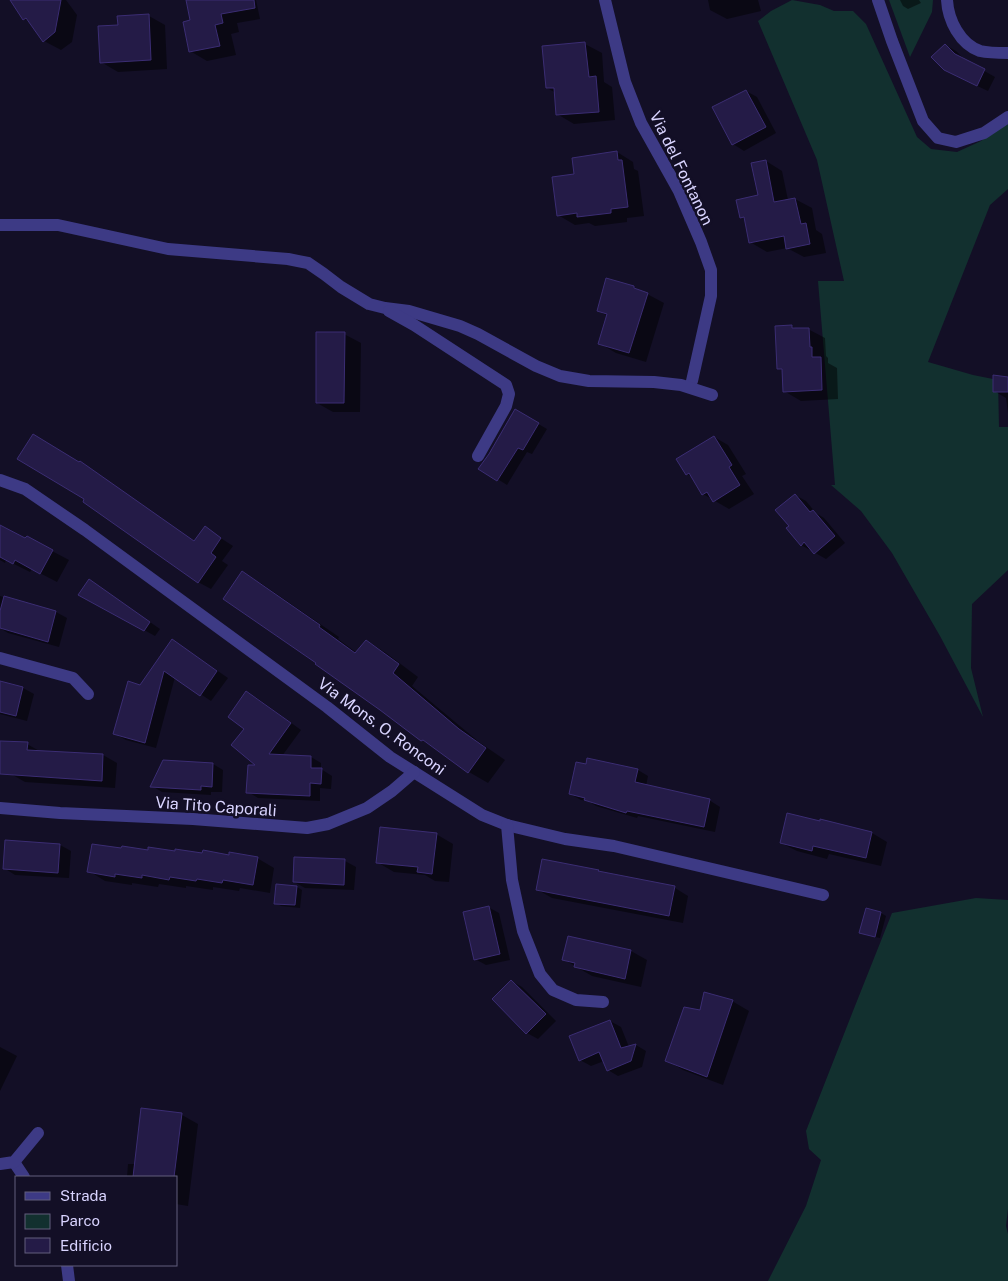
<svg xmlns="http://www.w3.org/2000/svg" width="1008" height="1281" viewBox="0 0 1008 1281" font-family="'Public Sans',sans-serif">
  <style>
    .green { fill: #12302f }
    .shadow { fill: #0007 }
    .building { fill: #241b47; stroke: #3b2d73 }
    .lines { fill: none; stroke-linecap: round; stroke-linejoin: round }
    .minor { stroke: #3d3a85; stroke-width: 12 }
    .tertiary { stroke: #3d3a85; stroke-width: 12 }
    .labels { text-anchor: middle; stroke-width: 5; stroke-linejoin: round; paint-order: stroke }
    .street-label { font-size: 16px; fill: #d9d4ff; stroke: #130f26 }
  </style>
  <rect width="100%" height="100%" fill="#130f26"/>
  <g class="green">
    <polygon points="792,0 820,5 834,11 853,11 866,24 917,137 931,149 957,152 981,141 1008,120 1008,189 990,205 928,362 973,375 998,380 999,427 1008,427 1008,570 972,604 971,668 983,717 940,636 892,553 861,511 831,485 835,485 818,281 844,281 817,160 758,21 771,11"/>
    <polygon points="889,0 933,0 932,12 910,57"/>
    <polygon points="976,898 1008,900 1008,1209 1006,1226 1008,1234 1008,1281 768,1281 806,1206 821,1160 809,1149 806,1131 853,1011 892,913"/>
  </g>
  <g class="shadow">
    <polygon points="12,0 66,0 77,15 72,42 61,50 44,41 31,22 24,19"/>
    <polygon points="189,0 256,0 260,19 237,23 239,32 231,34 236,55 207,61 190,51 191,21"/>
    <polygon points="708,0 758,0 761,11 727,19 710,10"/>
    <polygon points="900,0 919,0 921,3 908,9 903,6"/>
    <polygon points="149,16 165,25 167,69 118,72 101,62 119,26"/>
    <polygon points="585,44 602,53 604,82 612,87 615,120 574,124 557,114 556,93 547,88"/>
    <polygon points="945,45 956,51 965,60 995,77 988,91 956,76"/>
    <polygon points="746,91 757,97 776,133 744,151 733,144"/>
    <polygon points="617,152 633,162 634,169 638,171 644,216 627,218 627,222 595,226 589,223 575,225 558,215 575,175"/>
    <polygon points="766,161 782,171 788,200 795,199 812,208 816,230 822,234 826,253 804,257 787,248 767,252 750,242 746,220 741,217 759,196"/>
    <polygon points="634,287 664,303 646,362 616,353 599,343 608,316 598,311"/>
    <polygon points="792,326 797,329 808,329 825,338 826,356 828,358 828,363 837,368 838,399 801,401 784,391 783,371 778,368"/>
    <polygon points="344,334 361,343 360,412 333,412 317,403"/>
    <polygon points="1008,378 1008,413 1006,398 994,391"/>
    <polygon points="516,411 547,429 532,454 527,452 507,485 480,468 490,454"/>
    <polygon points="714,437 728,445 746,474 742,476 754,494 729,509 703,494 693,477 687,474"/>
    <polygon points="795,495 806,501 816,513 824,518 845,543 826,559 801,545 791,526"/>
    <polygon points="205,528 233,546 222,561 228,565 211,589 198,582 195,542"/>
    <polygon points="0,530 52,551 69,560 57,582 32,569 30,572 6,560 5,563 0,560"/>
    <polygon points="243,573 262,584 339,637 338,639 357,653 367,641 386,653 418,677 412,686 479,742 505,760 488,783 469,772 435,748 422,740"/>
    <polygon points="100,587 160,629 155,636 79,594"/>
    <polygon points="0,596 56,612 67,618 59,647 8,633 0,628"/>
    <polygon points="173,641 183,647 228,678 211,701 175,677 156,748 126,740 115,734 140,686"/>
    <polygon points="0,682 23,688 34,694 27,721 0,714"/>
    <polygon points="247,692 257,698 301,730 282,756 311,757 321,763 321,769 332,776 331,789 320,788 320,801 258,798 248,792 259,767 246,729"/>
    <polygon points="27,744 41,752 103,755 117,763 115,788 25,782 11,774"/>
    <polygon points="213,764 223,770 222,792 211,792 211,795 162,792 152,786"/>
    <polygon points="638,770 648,776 646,786 709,800 720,807 715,832 638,816 637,818 596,806 588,801 581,800 570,794"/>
    <polygon points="821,820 872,833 887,842 881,866 829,854 827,859 797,851 781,843 821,823"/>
    <polygon points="436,834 453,844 449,882 435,881 425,875 394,872 377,862"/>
    <polygon points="60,845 71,851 69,878 15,875 4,868"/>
    <polygon points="149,851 257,858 274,868 270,893 240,888 239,891 213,887 213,890 186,886 186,888 159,884 158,887 132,883 132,885 105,881 89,871"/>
    <polygon points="345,861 356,867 354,890 305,888 294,882"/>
    <polygon points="598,871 602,873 675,888 688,896 683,923 552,898 538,890"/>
    <polygon points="297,887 302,890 300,908 281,906 276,903"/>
    <polygon points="488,907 499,913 510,960 486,965 475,959"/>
    <polygon points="866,910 881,913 886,916 880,938 866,935 861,932"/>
    <polygon points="631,951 647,960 641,987 592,976 563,959"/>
    <polygon points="511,981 522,987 556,1021 538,1039 527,1033"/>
    <polygon points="732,1001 749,1011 723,1085 683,1070 666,1060"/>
    <polygon points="610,1021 621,1027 629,1047 636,1045 646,1051 642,1067 618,1076 608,1070 604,1061 591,1066 580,1060"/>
    <polygon points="0,1047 17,1056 0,1091"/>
    <polygon points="182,1115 198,1124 188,1206 176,1204 176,1177 127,1177 128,1164 135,1164"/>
  </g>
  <g class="building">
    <polygon points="10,0 61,0 55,32 43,42 26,18 23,20"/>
    <polygon points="186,0 254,0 255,8 221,14 223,23 215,25 220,46 189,52 183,22 190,20"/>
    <polygon points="149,14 151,60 100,63 98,26 118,25 117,16"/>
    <polygon points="585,42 589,77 596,76 599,112 556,115 554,88 546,88 542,46"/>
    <polygon points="945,44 955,54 985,69 977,86 944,70 931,57"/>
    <polygon points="746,90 766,127 732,145 712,107"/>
    <polygon points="617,151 618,160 622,160 628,207 611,209 611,213 577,217 577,213 557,216 552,177 574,174 572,158"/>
    <polygon points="766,160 774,202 795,198 801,224 806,223 810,244 786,249 784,236 749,243 744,217 740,218 736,200 758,195 751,163"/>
    <polygon points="606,278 634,286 634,288 648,293 629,353 598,344 607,314 597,311"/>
    <polygon points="792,325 792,328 809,328 810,347 812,347 812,357 821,357 822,390 783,392 782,369 777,369 775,326"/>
    <polygon points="316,332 345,332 344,403 316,403"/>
    <polygon points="993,375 1008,377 1008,392 993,392"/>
    <polygon points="515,409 539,423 523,450 518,448 497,481 478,469 489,454"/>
    <polygon points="33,434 79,462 80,461 194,541 205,526 221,538 211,553 216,557 198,583 83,502 84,499 17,459"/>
    <polygon points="714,436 732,465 729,467 740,485 713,502 707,492 702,495 689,473 686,475 676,459"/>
    <polygon points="795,494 810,512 813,510 835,536 814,554 804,542 801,546 786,528 789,526 775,510"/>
    <polygon points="0,525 25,538 27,536 53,550 40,574 15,560 13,564 0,557"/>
    <polygon points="242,571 320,625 319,627 355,653 366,640 399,664 393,673 459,729 486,748 468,773 423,740 421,741 380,710 315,664 316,663 223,599"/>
    <polygon points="89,579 150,622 144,631 78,595"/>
    <polygon points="4,596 56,611 48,642 0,628 0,611"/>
    <polygon points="172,639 217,671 200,696 164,671 145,743 113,734 128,681 140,685"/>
    <polygon points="0,681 23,687 16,716 0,712"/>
    <polygon points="246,691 291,723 269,754 311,756 311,768 322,768 321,784 310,783 310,796 246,793 248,765 255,765 231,745 244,729 228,717"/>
    <polygon points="0,741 28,742 27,750 103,754 102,781 0,774"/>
    <polygon points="587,758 638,769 635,782 710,799 704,827 627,811 626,813 584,800 585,798 569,794 576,762 586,764"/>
    <polygon points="163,760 213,763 212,787 201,786 201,790 150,787"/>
    <polygon points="787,813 820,821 820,819 872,832 866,858 813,846 812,851 780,843"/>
    <polygon points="380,827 437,833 432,874 417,872 418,867 376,863"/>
    <polygon points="5,840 60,844 58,873 3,869"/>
    <polygon points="92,844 121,848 122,846 148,850 148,847 175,851 175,849 202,853 203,850 229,855 229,852 258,857 253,885 223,880 222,883 197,879 196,881 170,877 169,880 142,875 142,878 115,874 115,877 87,872"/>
    <polygon points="294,857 345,859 344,885 293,882"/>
    <polygon points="542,859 599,870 598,871 675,886 669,916 536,890"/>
    <polygon points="276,884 297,886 295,905 274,904"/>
    <polygon points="489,906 500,954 474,960 463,912"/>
    <polygon points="866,908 881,912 875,937 859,933"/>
    <polygon points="568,936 631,950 625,979 574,967 575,963 562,960"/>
    <polygon points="511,980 546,1014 526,1034 492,999"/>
    <polygon points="704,992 733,1000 707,1077 665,1061 684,1007 700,1010"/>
    <polygon points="610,1020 621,1048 636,1044 631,1061 607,1071 599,1052 579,1061 569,1036"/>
    <polygon points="141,1108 182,1113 174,1177 133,1177"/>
  </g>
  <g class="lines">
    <g class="minor">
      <polyline points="605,0 625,82 641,123 679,191 701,242 711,270 711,296 692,381"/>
      <path d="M947,0C948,20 960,44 980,51C989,53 999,53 1008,53"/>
      <polyline points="0,225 58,225 168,249 288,259 308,263 324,274 341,287 369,304 385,308 409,311 460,326 478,334 536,366 560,376 589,381 654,382 681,385 712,395"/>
      <polyline points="389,311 414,325 506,385 509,394 506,406 478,456"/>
      <polyline points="0,480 25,489 85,530 327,707 390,757 482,815 507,825 565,839 614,846 823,895"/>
      <polyline points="0,658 73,678 88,694"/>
      <polyline points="0,808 60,813 193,819 307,828 328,824 367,808 392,791 414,772"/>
      <polyline points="507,825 512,880 523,931 540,974 553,990 576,1000 603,1002"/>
      <polyline points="14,1162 24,1177"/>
      <polyline points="0,1164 14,1162 38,1133"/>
      <polyline points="67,1265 69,1281"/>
    </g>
    <polyline class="tertiary" points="878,0 892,41 923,121 938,138 956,142 984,133 1008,117"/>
  </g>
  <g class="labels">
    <g class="street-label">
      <text transform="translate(682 168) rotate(64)" y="6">Via del Fontanon</text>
      <text transform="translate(382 726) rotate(36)" y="6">Via Mons. O. Ronconi</text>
      <text transform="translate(216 806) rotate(4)" y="6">Via Tito Caporali</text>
    </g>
  </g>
  <rect x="15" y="1176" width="162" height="90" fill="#130f26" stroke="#625e7d"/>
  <rect x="25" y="1192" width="25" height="8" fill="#3d3a85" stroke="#625e7d"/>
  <text x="60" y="1201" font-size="15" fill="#d9d4ff">Strada</text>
  <rect x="25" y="1214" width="25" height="15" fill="#12302f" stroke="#625e7d"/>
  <text x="60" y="1226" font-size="15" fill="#d9d4ff">Parco</text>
  <rect x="25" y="1238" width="25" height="15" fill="#241b47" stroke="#625e7d"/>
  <text x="60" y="1251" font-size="15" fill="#d9d4ff">Edificio</text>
</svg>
